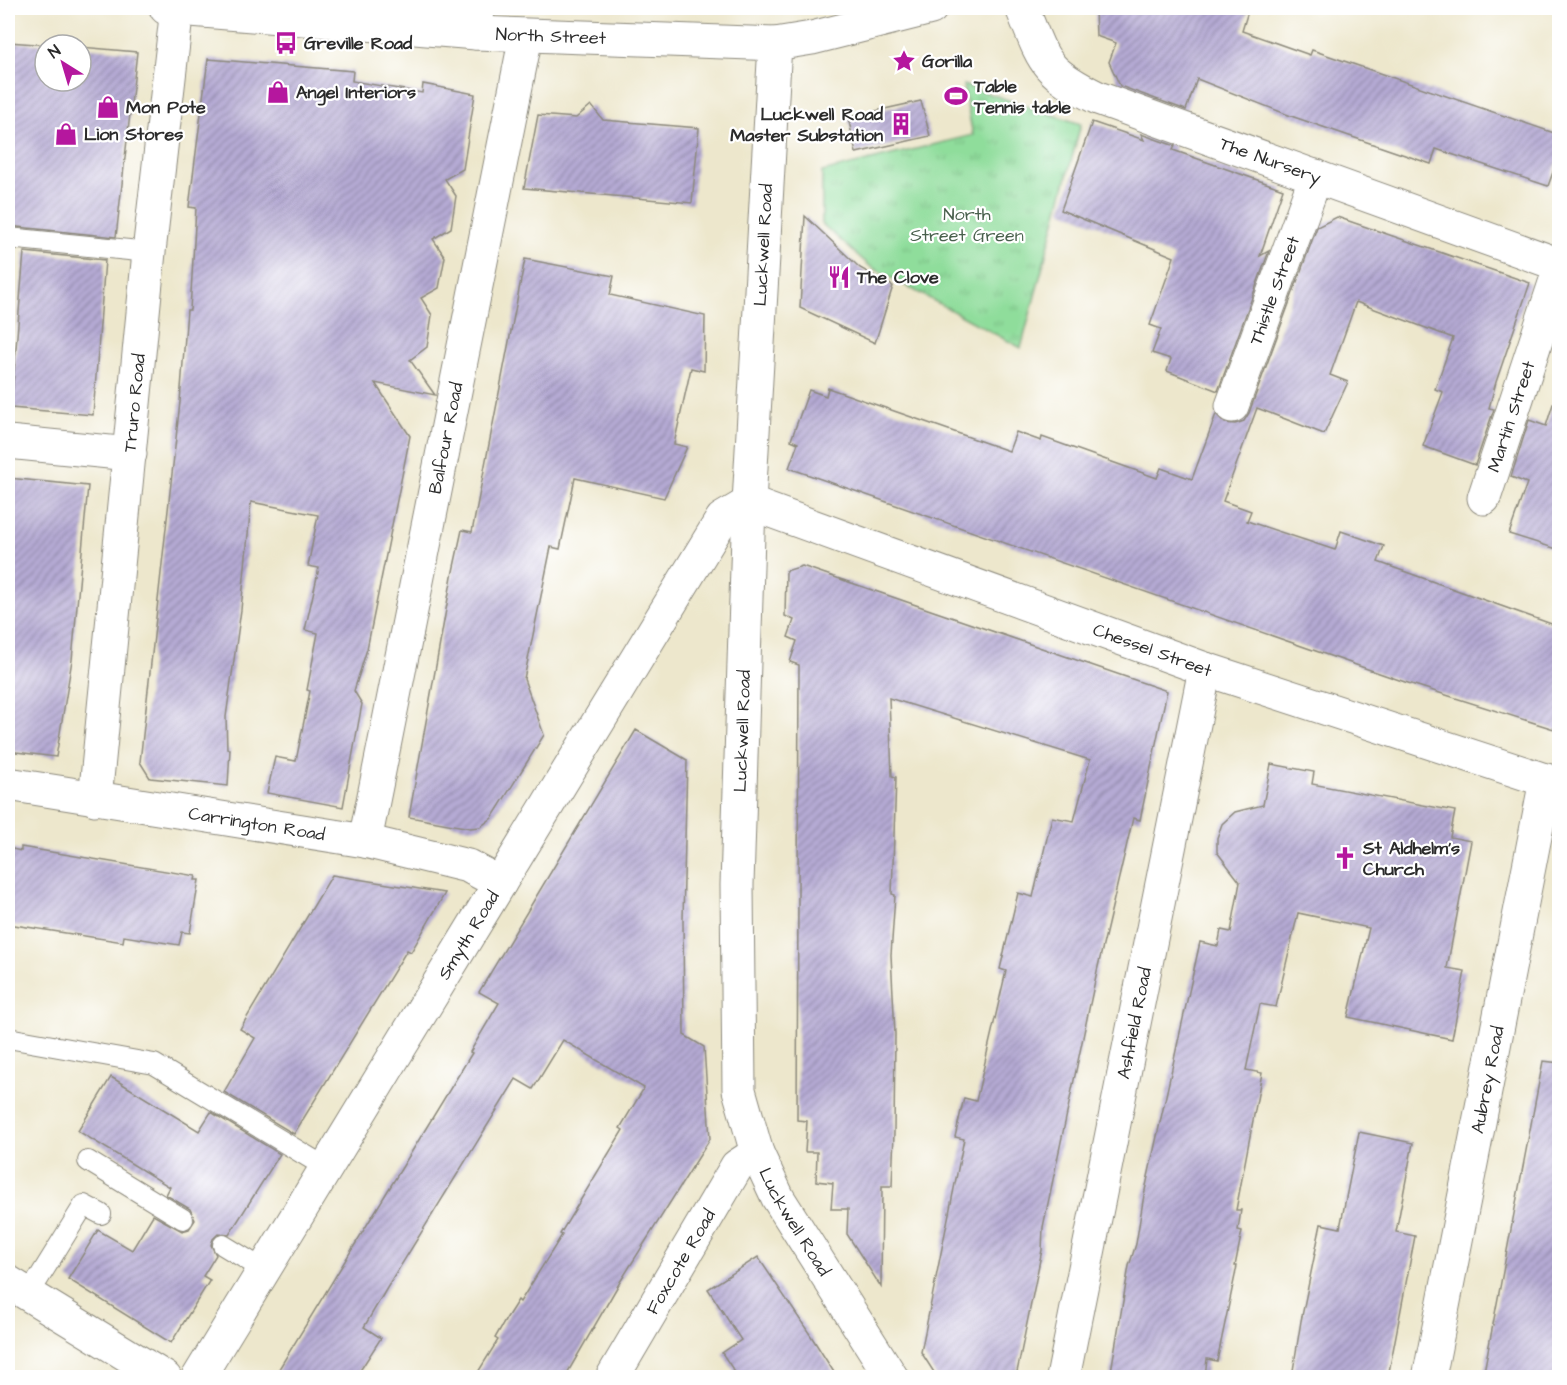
<svg xmlns="http://www.w3.org/2000/svg" width="1567" height="1385" viewBox="0 0 1567 1385" font-family="'Architects Daughter',sans-serif">
  <style>
    .park { fill: url(#park-tufts); stroke: #5d8463; stroke-width: 1.5 }
    .building { fill: url(#building-hatch) }
    .lines { fill: none; stroke-linecap: round; stroke-linejoin: round }
    .lane-casing { stroke: #8c897c; stroke-width: 22 }
    .street-casing { stroke: #8c897c; stroke-width: 35 }
    .secondary-casing { stroke: #8c897c; stroke-width: 35 }
    .lane { stroke: #fff; stroke-width: 20 }
    .street { stroke: #fff; stroke-width: 33 }
    .secondary { stroke: #fff; stroke-width: 33 }
    .labels { text-anchor: middle; stroke-width: 4.5; stroke-linejoin: round; paint-order: stroke }
    .street-label { font-size: 18px; fill: #2b2b2b; stroke: #fff }
    .poi-label { font-size: 18px; font-weight: bold; fill: #2b2b2b; stroke: #fff; text-anchor: start }
    .park-label { font-size: 18px; fill: #49604d; stroke: #fff }
  </style>
  <defs>
    <pattern id="park-tufts" width="24" height="20" patternUnits="userSpaceOnUse" patternTransform="scale(1.5)"><rect width="24" height="20" fill="#8fdd9b"/><path d="M3 7l-1-3M5 7V3M7 7l1-3M15 17l-1-3M17 17v-4M19 17l1-3" fill="none" stroke="#7cbe86"/></pattern>
    <pattern id="building-hatch" width="6" height="6" patternUnits="userSpaceOnUse" patternTransform="scale(1.5)"><rect width="6" height="6" fill="#b5aad4"/><path d="M-1 1l2-2M0 6l6-6M5 7l2-2" fill="none" stroke="#938bac"/></pattern>
  </defs>
  <rect width="100%" height="100%" fill="#fff"/>
  <filter id="ink" filterUnits="userSpaceOnUse"><feTurbulence type="fractalNoise" baseFrequency=".0167" numOctaves="2"/><feDisplacementMap in="SourceGraphic" scale="12" xChannelSelector="R" yChannelSelector="G"/><feConvolveMatrix kernelMatrix="1 2 1 2 8 2 1 2 1" color-interpolation-filters="sRGB"/></filter>
  <filter id="wash" filterUnits="userSpaceOnUse"><feTurbulence type="fractalNoise" baseFrequency=".008" numOctaves="4" result="noise"/><feDisplacementMap in="SourceGraphic" scale="24" xChannelSelector="R" yChannelSelector="G"/><feGaussianBlur stdDeviation="1.35" result="paint"/><feColorMatrix in="noise" values="0 0 0 0 0 0 0 0 0 0 0 0 0 0 0 0 0 1.4 0 .05"/><feComposite in="paint" operator="in"/></filter>
  <g filter="url(#wash)">
    <rect width="100%" height="100%" fill="#ede7cc"/>
    <polygon class="park" points="963,85 1081,124 1021,348 871,267 822,224 822,172 973,135"/>
    <g id="blocks">
      <g class="building">
        <polygon points="1095,8 1249,8 1242,31 1310,55 1312,50 1560,135 1560,153 1548,186 1436,149 1431,164 1291,116 1197,79 1186,110 1120,86 1109,62 1116,43 1096,36"/>
        <polygon points="8,42 50,45 45,45 45,81 81,81 81,47 137,52 116,237 8,226"/>
        <polygon points="208,59 353,71 352,81 422,93 423,84 475,94 463,169 445,179 456,196 451,228 433,239 445,257 439,288 421,298 432,315 427,347 410,360 435,395 375,383 410,436 367,649 354,691 362,704 343,807 267,793 275,757 296,761 310,691 307,690 318,633 305,630 319,568 308,566 318,515 251,502 241,610 226,717 227,749 230,749 228,786 150,778 140,762 180,402 187,310 190,310 196,208 189,207"/>
        <polygon points="921,101 930,136 856,153 848,117"/>
        <polygon points="591,105 603,120 699,128 692,203 524,188 538,115 576,118"/>
        <polygon points="1092,122 1144,140 1141,134 1175,146 1173,150 1283,189 1260,256 1269,251 1218,391 1167,371 1171,359 1152,353 1161,329 1150,325 1174,257 1061,210"/>
        <polygon points="805,216 860,268 893,286 875,343 800,308"/>
        <polygon points="1337,217 1530,283 1496,382 1489,408 1494,409 1475,465 1423,446 1443,392 1435,389 1453,338 1356,302 1330,375 1348,382 1324,434 1257,408 1223,501 1251,511 1247,521 1335,550 1341,531 1384,546 1378,562 1560,627 1560,731 1405,682 789,468 798,443 791,440 809,390 826,396 828,388 1009,451 1016,432 1041,441 1042,437 1157,478 1161,468 1192,479 1216,414 1225,423 1235,424 1244,421 1249,413 1317,227"/>
        <polygon points="24,252 105,260 93,415 11,408"/>
        <polygon points="525,259 614,276 610,295 705,316 704,371 691,368 674,444 687,447 664,498 575,478 560,549 551,547 524,679 544,735 492,818 480,827 470,828 409,817 452,576 462,530 472,532"/>
        <polygon points="1553,404 1560,405 1560,550 1509,534 1527,483 1511,477 1529,420 1546,426"/>
        <polygon points="8,478 88,486 72,660 56,757 8,751"/>
        <polygon points="802,566 1167,691 1140,820 1133,818 1097,971 1043,1227 1042,1250 1016,1377 937,1377 921,1352 964,1139 955,1137 964,1098 976,1101 1006,971 1000,969 1018,893 1033,897 1052,817 1074,821 1090,760 889,698 892,776 896,777 892,894 895,895 891,955 895,1034 894,1132 892,1186 882,1186 881,1287 847,1234 848,1209 831,1209 833,1183 816,1181 817,1152 805,1152 807,1121 797,1120 799,665 790,662 797,641 788,637 794,620 785,616 786,571"/>
        <polygon points="636,730 687,760 683,919 684,1035 704,1047 710,1139 620,1282 565,1377 475,1377 498,1340 495,1338 506,1319 518,1300 520,1302 562,1235 560,1234 623,1130 620,1128 644,1088 563,1040 533,1089 516,1079 387,1288 364,1327 381,1338 356,1377 274,1377 472,1053 470,1052 499,1003 479,992"/>
        <polygon points="1271,764 1314,772 1312,784 1455,811 1450,837 1471,841 1447,968 1465,971 1452,1039 1348,1017 1369,928 1298,913 1276,1007 1260,1004 1246,1070 1262,1073 1236,1210 1241,1210 1238,1230 1242,1231 1235,1266 1237,1266 1217,1361 1207,1359 1205,1377 1110,1377 1129,1266 1136,1244 1144,1195 1200,942 1218,946 1221,930 1231,932 1240,882 1217,852 1217,838 1222,824 1235,812 1263,805"/>
        <polygon points="21,847 196,876 195,880 199,880 190,933 182,932 179,945 124,936 123,942 8,924 8,848 21,851"/>
        <polygon points="332,875 445,893 411,952 407,950 294,1134 224,1092 255,1038 240,1029"/>
        <polygon points="1543,1061 1560,1063 1560,1377 1483,1377"/>
        <polygon points="111,1077 199,1131 211,1112 280,1154 229,1235 218,1234 213,1239 211,1245 216,1255 203,1276 210,1280 171,1343 68,1279 98,1230 132,1250 153,1215 182,1231 189,1229 195,1220 190,1209 166,1195 170,1187 78,1131"/>
        <polygon points="1359,1132 1413,1143 1396,1232 1415,1236 1388,1377 1292,1377 1301,1321 1321,1224 1340,1228"/>
        <polygon points="758,1257 811,1336 837,1377 738,1377 722,1353 741,1340 708,1289"/>
      </g>
    </g>
  </g>
  <g filter="url(#ink)">
    <use href="#blocks" fill-opacity="0" stroke="#8c897c" stroke-width="1.5"/>
    <g class="lines">
      <g class="lane-casing">
        <g id="lane">
          <polyline points="8,238 149,252"/>
          <polyline points="8,1038 154,1064 325,1167"/>
          <polyline points="88,1161 183,1219"/>
          <polyline points="223,1245 264,1270"/>
          <polyline points="29,1294 84,1205 101,1214"/>
        </g>
      </g>
      <g class="street-casing">
        <g id="street">
          <path id="s1" d="M1022,8C1044,62 1043,71 1098,98L1560,265"/>
          <polyline points="476,33 478,8"/>
          <path id="s2" d="M1232,406L1316,176"/>
          <polyline points="8,442 130,454"/>
          <path id="s3" d="M1484,498L1560,268"/>
          <path id="s4" d="M8,784L365,841L468,866L500,883"/>
          <path id="s5" d="M95,799L149,252L177,8"/>
          <path id="s6" d="M365,841L526,36"/>
          <polyline points="8,1282 165,1378"/>
          <path id="s7" d="M198,1378L722,519L749,503L1205,669L1560,785"/>
          <path id="s8" d="M612,1378L737,1166L757,1153"/>
          <path id="s9" d="M1063,1378L1205,669"/>
          <path id="s10" d="M1429,1378L1546,780"/>
        </g>
      </g>
      <g class="secondary-casing">
        <g id="secondary">
          <path id="s11" d="M166,8L476,33L775,44L812,38L931,8"/>
          <path id="s12" d="M775,44L749,503L737,885L739,1090L757,1153L778,1198L892,1378"/>
        </g>
      </g>
      <use href="#lane" class="lane"/>
      <use href="#street" class="street"/>
      <use href="#secondary" class="secondary"/>
    </g>
  </g>
  <defs>
    <g id="bus-bare" transform="scale(1.8)"><path d="M-5-6H5V4H4V6H2V4H-2V6H-4V4H-5ZM-3.5-4V0h7V-4ZM-3.5 1.2v1.5H-2V1.2ZM2 1.2v1.5H3.5V1.2Z" fill="#b5179e" stroke="#fff" stroke-width="2.5" paint-order="stroke"/></g>
    <g id="sight-bare" transform="scale(1.8)"><path d="M0-6L1.8-2.2L6-1.7L2.9 1.2L3.7 5.4L0 3.3L-3.7 5.4L-2.9 1.2L-6-1.7L-1.8-2.2Z" fill="#b5179e" stroke="#fff" stroke-width="2.5" paint-order="stroke"/></g>
    <g id="shop-bare" transform="scale(1.8)"><path d="M-5-2.5h2.3a2.7 3.5 0 0 1 5.4 0H5L5.5 6h-11ZM-1.5-2.5h3a1.5 2.3 0 0 0-3 0Z" fill="#b5179e" stroke="#fff" stroke-width="2.5" paint-order="stroke"/></g>
    <g id="stadium-bare" transform="scale(1.8)"><path d="M0-5a6.5 5 0 1 0 0 10a6.5 5 0 1 0 0-10ZM-3.5-1.8h7v3.6h-7Z" fill="#b5179e" stroke="#fff" stroke-width="2.5" paint-order="stroke"/></g>
    <g id="building-bare" transform="scale(1.8)"><path d="M-4-6H4V6H1V3H-1V6H-4ZM-2.5-4.3h1.7v1.8h-1.7ZM.8-4.3h1.7v1.8H.8ZM-2.5-1h1.7V.8h-1.7ZM.8-1h1.7V.8H.8Z" fill="#b5179e" stroke="#fff" stroke-width="2.5" paint-order="stroke"/></g>
    <g id="restaurant-bare" transform="scale(1.8)"><path d="M-5-6h1v4h1v-4h1v4h1v-4h1v5L-1.5 .5V6h-2V.5L-5-1ZM5-6V6H3V1.5H1.5Q1.5-4 5-6Z" fill="#b5179e" stroke="#fff" stroke-width="2.5" paint-order="stroke"/></g>
    <g id="church-bare" transform="scale(1.8)"><path d="M-1.2-6h2.4v3.5h3.3v2.4h-3.3V6h-2.4V-.1h-3.3v-2.4h3.3Z" fill="#b5179e" stroke="#fff" stroke-width="2.5" paint-order="stroke"/></g>
  </defs>
  <g fill-rule="evenodd">
    <use href="#bus-bare" x="286" y="43"/>
    <use href="#sight-bare" x="904" y="61"/>
    <use href="#shop-bare" x="278" y="92"/>
    <use href="#stadium-bare" x="956" y="96"/>
    <use href="#shop-bare" x="108" y="107"/>
    <use href="#building-bare" x="901" y="124"/>
    <use href="#shop-bare" x="66" y="134"/>
    <use href="#restaurant-bare" x="839" y="277"/>
    <use href="#church-bare" x="1345" y="858"/>
  </g>
  <g class="labels">
    <g class="street-label">
      <text dy="6" stroke="none"><textPath href="#s11" startOffset="386">North Street</textPath></text>
      <text dy="6" stroke="none"><textPath href="#s1" startOffset="306">The Nursery</textPath></text>
      <text transform="translate(763 245) rotate(-87)" y="6">Luckwell Road</text>
      <text dy="6" stroke="none"><textPath href="#s2" startOffset="123">Thistle Street</textPath></text>
      <text dy="6" stroke="none"><textPath href="#s5" startOffset="398">Truro Road</textPath></text>
      <text dy="6" stroke="none"><textPath href="#s3" startOffset="86">Martin Street</textPath></text>
      <text dy="6" stroke="none"><textPath href="#s6" startOffset="411">Balfour Road</textPath></text>
      <text dy="6" stroke="none"><textPath href="#s7" startOffset="1467">Chessel Street</textPath></text>
      <text transform="translate(742 731) rotate(-88)" y="6">Luckwell Road</text>
      <text dy="6" stroke="none"><textPath href="#s4" startOffset="252">Carrington Road</textPath></text>
      <text dy="6" stroke="none"><textPath href="#s7" startOffset="519">Smyth Road</textPath></text>
      <text dy="6" stroke="none"><textPath href="#s9" startOffset="362">Ashfield Road</textPath></text>
      <text dy="6" stroke="none"><textPath href="#s10" startOffset="304">Aubrey Road</textPath></text>
      <text dy="6" stroke="none"><textPath href="#s12" startOffset="1191">Luckwell Road</textPath></text>
      <text dy="6" stroke="none"><textPath href="#s8" startOffset="135">Foxcote Road</textPath></text>
    </g>
    <g class="poi-label">
      <text x="304" y="49">Greville Road</text>
      <text x="922" y="67">Gorilla</text>
      <text x="974" y="92">Table<tspan x="974" dy="21">Tennis table</tspan></text>
      <text x="296" y="98">Angel Interiors</text>
      <text x="126" y="113">Mon Pote</text>
      <text x="883" y="120" text-anchor="end">Luckwell Road<tspan x="883" dy="21">Master Substation</tspan></text>
      <text x="84" y="140">Lion Stores</text>
      <text x="857" y="283">The Clove</text>
      <text x="1363" y="854">St Aldhelm's<tspan x="1363" dy="21">Church</tspan></text>
    </g>
    <g class="park-label">
      <text x="967" y="220">North<tspan x="967" dy="21">Street Green</tspan></text>
    </g>
  </g>
  <rect width="1567" height="1385" fill="none" stroke="#fff" stroke-width="30"/>
  <g transform="translate(63 63) rotate(323)"><circle r="28" fill="#ffffff" stroke="#aaaaaa" stroke-width="1.5"/>
  <path d="M0-4.5L10 22L0 15L-10 22Z" fill="#b5179e"/>
  <text y="-9" font-size="16" font-weight="bold" text-anchor="middle" fill="#2b2b2b">N</text>
  </g>
</svg>
